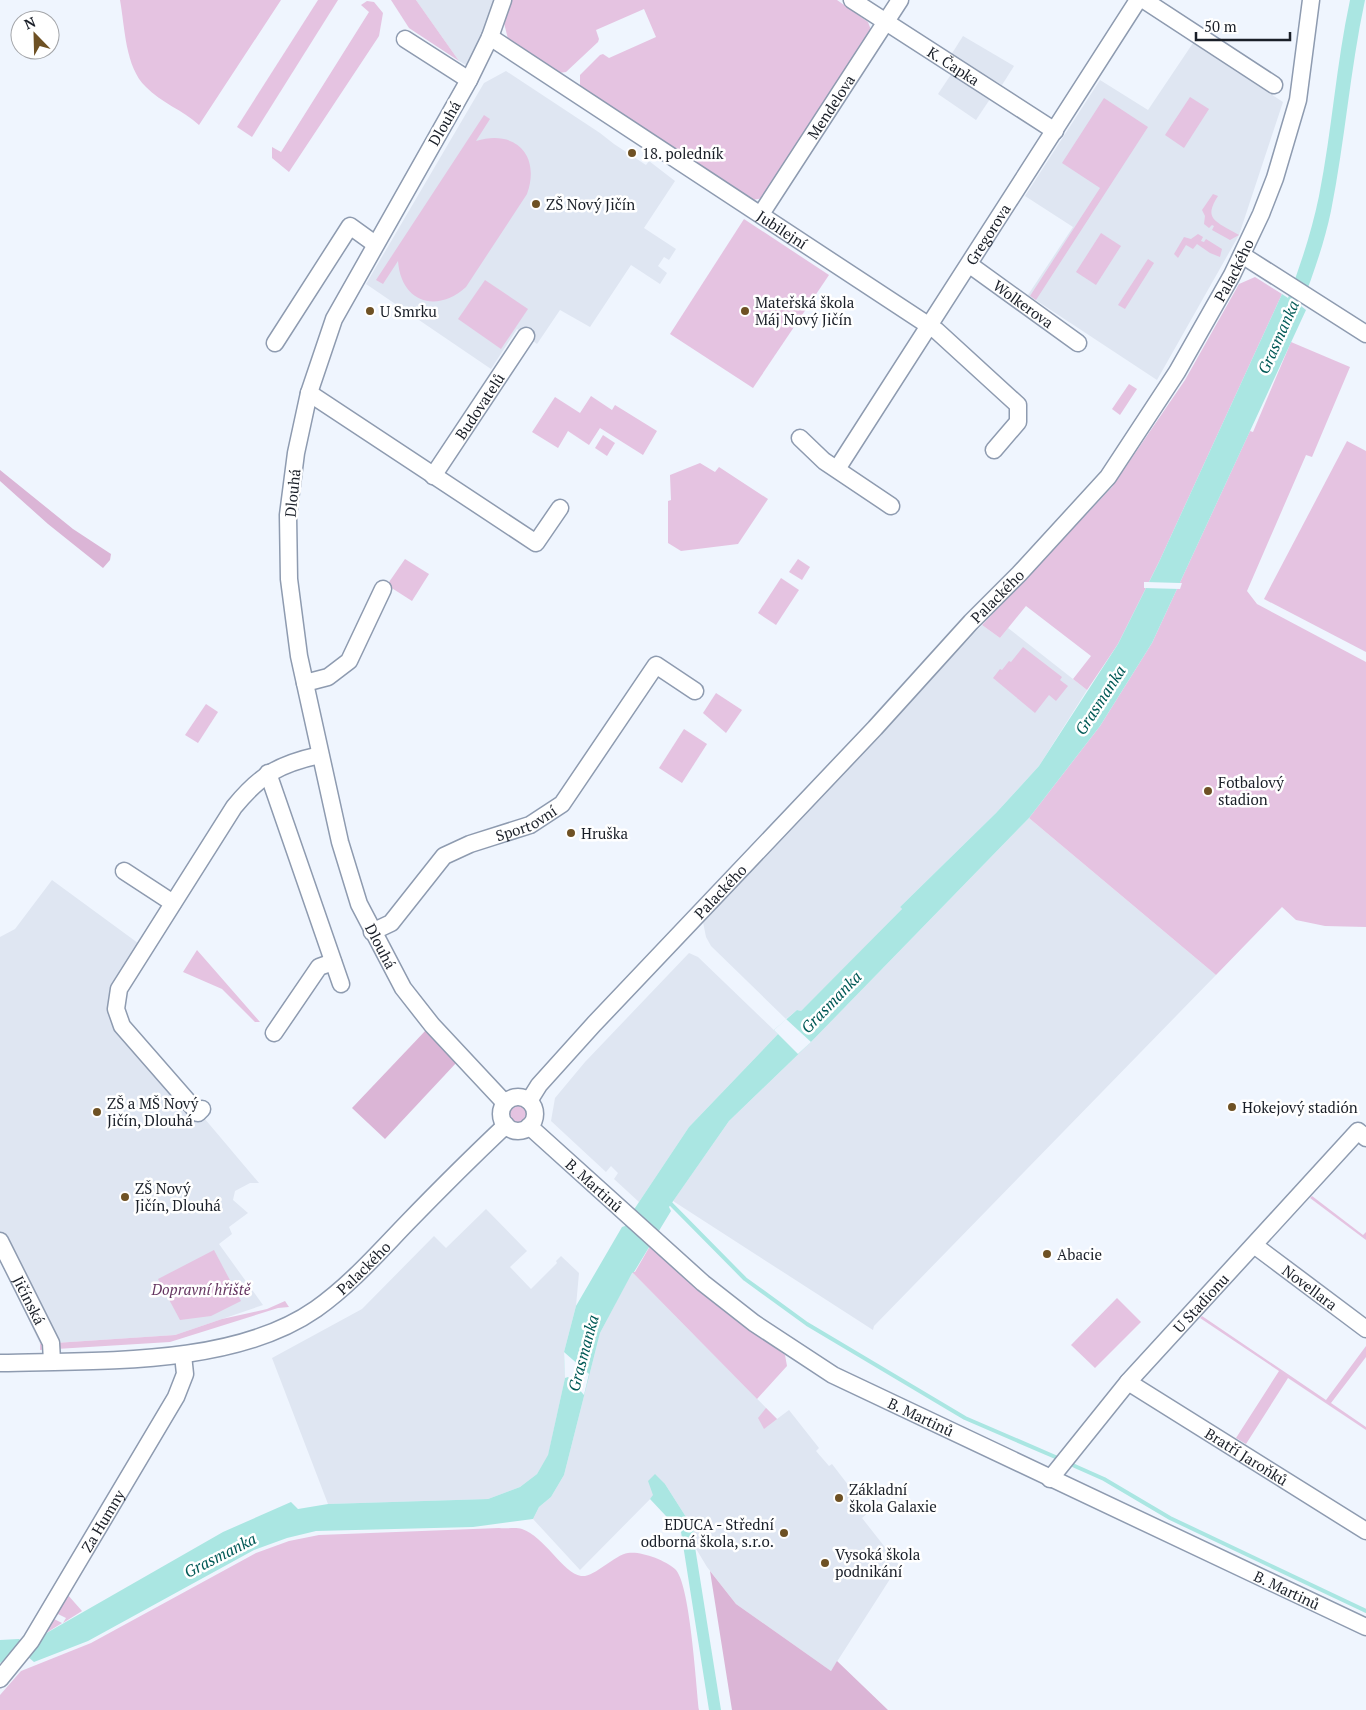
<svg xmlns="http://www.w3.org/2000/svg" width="1366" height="1710" font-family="'PT Serif',serif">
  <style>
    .built { fill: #dfe6f2 }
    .green { fill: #e5c3e1 }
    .forest { fill: #dbb5d6 }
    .water { fill: #aae6e2 }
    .pier { fill: #eff5fe }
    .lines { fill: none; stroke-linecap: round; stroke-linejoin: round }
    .stream { stroke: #aae6e2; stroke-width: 4 }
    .minor-casing { stroke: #8e9bb0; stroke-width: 19 }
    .minor { stroke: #fff; stroke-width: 16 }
    .poi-dot { fill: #6e5124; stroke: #fff; stroke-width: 2 }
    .labels { text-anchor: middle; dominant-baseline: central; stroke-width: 5; stroke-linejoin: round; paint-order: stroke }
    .street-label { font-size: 15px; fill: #1a1f28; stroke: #fff }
    .poi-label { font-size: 15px; fill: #1a1f28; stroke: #fff; text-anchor: start }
    .park-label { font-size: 15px; font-style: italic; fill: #653661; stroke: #fff }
    .water-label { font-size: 16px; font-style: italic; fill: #005956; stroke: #fff }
  </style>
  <rect width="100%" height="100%" fill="#eff5fe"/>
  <g class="built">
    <polygon points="416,0 495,0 480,40 468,66 459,61"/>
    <polygon points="963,36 1014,66 1002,85 951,55"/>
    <polygon points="1193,43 1283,102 1239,235 1157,380 1028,295 1073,227 1025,196 1100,80 1148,110"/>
    <polygon points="506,71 600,133 614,144 646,165 649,161 675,181 644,228 676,249 669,260 664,257 658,266 667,273 660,284 631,265 590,327 560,310 537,344 517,329 491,369 366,284 484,83"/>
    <polygon points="952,73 990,99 976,120 938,94"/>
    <polygon points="982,625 1000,638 1008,628 1087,690 1039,766 996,813 900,907 902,909 849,963 801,1011 797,1010 786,1019 711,946 706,937 703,922"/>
    <polygon points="1029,818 1216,975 874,1326 873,1330 673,1201 729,1121 811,1042"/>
    <polygon points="52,880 142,946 112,1009 259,1183 250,1183 235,1191 233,1200 248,1213 229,1227 232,1234 219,1244 263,1305 175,1335 40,1344 0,1259 0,937 15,929"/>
    <polygon points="689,953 698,957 778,1034 689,1127 639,1202 614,1179 618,1173 611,1166 606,1172 551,1121 555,1098 585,1062"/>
    <polygon points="486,1209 527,1251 510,1267 531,1289 557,1263 556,1261 561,1256 579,1273 576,1306 564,1352 565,1378 548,1456 537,1474 520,1487 488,1499 328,1504 272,1358 362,1309 434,1236 446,1248"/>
    <polygon points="632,1272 777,1419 789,1410 819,1448 816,1451 829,1466 832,1464 869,1512 862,1518 899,1565 831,1671 736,1604 707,1567 695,1547 693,1528 665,1484 580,1570 533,1519 539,1507 551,1497 564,1475 600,1333"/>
  </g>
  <g class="green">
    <path d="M120,0H281L199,125C183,110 161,103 146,87C125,67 125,27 120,0Z"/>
    <polygon points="318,0 338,0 252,137 237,127"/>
    <polygon points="391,0 416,0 459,61 409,28"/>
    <polygon points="510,0 837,0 868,22 871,30 790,153 768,193 763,198 753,200 583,91 580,86 580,75 600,55 603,54 609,58 656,37 644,9 596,30 599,39 598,42 566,72 559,73 508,39 504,23"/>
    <polygon points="367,1 374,2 383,13 379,36 289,172 272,158 272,147 281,152 369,12 361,5"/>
    <polygon points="1190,97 1209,109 1184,148 1165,135"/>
    <polygon points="1104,98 1148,127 1036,300 1030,296 1100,188 1062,163"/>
    <path d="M484,115L490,119L476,141C515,129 541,155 527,194L466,287C436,314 401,302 398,261L383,284L376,280Z"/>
    <path d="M1213,194L1218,196C1203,219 1215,221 1239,235L1230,240L1212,230L1214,226L1212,225L1209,228L1204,224L1205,216L1202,210Z"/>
    <polygon points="744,219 829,275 753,388 670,334"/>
    <polygon points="1101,233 1121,246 1096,285 1076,272"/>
    <polygon points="1198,234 1203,237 1201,241 1204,242 1206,239 1222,249 1220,257 1210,253 1197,244 1193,249 1186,245 1178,258 1174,254 1184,237 1191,239"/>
    <polygon points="1148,259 1154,263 1125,309 1118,305"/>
    <polygon points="1255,277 1282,294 1159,562 1149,582 1144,582 1144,588 1146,588 1118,644 1087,690 1073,679 1091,656 1026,606 1000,638 982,625 1112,487 1185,380 1239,284"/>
    <polygon points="485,280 528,309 501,349 458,319"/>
    <polygon points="1291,342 1350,367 1312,457 1306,455 1247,591 1257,604 1366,662 1366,927 1325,926 1296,920 1282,907 1216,975 1029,818 1100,726 1152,643 1250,431 1253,432"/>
    <polygon points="1129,384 1137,389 1120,415 1112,409"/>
    <polygon points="591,396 612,410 615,405 657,431 643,455 600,428 589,445 568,431 558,448 532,432 555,397 580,413"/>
    <polygon points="603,435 615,443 607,456 595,448"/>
    <polygon points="1347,441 1366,451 1366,652 1264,599"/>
    <polygon points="700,463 715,472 719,467 768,499 738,544 681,551 668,543 668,501 671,500 670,475"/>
    <polygon points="405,559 429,574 412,601 387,585"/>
    <polygon points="798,559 810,567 802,580 789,572"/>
    <polygon points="781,578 799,590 776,625 758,613"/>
    <polygon points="1023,647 1062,677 1060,680 1068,686 1056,701 1049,695 1035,713 993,678 1000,669 1002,670 1009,661 1011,662"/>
    <polygon points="716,693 742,710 726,733 703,713"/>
    <polygon points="206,704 218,712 198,743 185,735"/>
    <polygon points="684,729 707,744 682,783 659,768"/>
    <polygon points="197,950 260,1022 255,1022 222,989 183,972"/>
    <circle cx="518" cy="1114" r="11"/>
    <polygon points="1312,1196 1363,1235 1366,1232 1366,1240 1310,1198"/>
    <polygon points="650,1246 721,1308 785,1355 787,1366 757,1399 632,1272 635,1272"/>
    <polygon points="214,1250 241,1301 211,1316 180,1320 158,1279"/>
    <polygon points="1117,1298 1141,1322 1095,1368 1071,1345"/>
    <polygon points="285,1301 289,1307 278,1308 170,1342 40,1350 40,1344 175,1335 222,1319 267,1309"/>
    <polygon points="1202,1316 1326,1400 1366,1346 1366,1357 1331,1403 1366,1427 1366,1430 1288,1378 1246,1444 1236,1438 1279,1371 1200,1318"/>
    <polygon points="766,1408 777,1419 764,1429 758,1418"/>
    <path d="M499,1528C506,1529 516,1527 522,1529C544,1536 563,1573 581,1576C594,1578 614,1555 628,1553C641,1551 665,1560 675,1569C690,1582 696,1685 699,1710H0V1695L21,1671L91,1643L256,1553L289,1541L319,1535Z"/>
    <polygon points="67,1594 82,1611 63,1623 66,1618 58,1614 54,1619 62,1623 43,1635"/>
  </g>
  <g class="forest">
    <polygon points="0,470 73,529 111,554 110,560 103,568 48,524 0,481"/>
    <polygon points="427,1029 457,1062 385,1139 352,1108"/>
    <polygon points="710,1571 736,1604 831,1671 837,1661 888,1710 732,1710"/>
  </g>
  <g class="water">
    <path d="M1350,0H1365C1350,70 1345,141 1331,211C1324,244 1313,275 1301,306L1306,310L1152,643L1100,726L1029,818L811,1042L729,1121L669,1207L671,1211L634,1272L632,1273L600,1333L564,1475L551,1497L539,1507L533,1519L473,1527L316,1531L287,1538L254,1550L88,1641L34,1662L27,1656L10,1658L0,1663V1640L19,1639L22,1642L43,1635L223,1532L291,1502L298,1509L328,1504L488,1499L520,1487L537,1474L548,1455L565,1378L564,1352L576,1306L622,1227L625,1226V1223L689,1127L778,1034L774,1030L797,1010L801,1011L902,909L900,907L996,813L1039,766L1118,644L1159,562L1282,294L1288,298C1301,264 1312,230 1319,196C1332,131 1336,65 1350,0Z"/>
    <polygon points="655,1474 665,1484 693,1528 695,1547 721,1710 709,1710 681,1532 650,1499 653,1495 648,1481"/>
  </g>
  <g class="pier">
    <polygon points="1146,582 1180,583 1182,583 1180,589 1144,588"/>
    <polygon points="786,1019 811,1042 798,1054 774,1030"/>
    <polygon points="564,1352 589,1374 584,1395 568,1377 565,1378"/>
  </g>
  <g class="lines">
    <g class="stream">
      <polyline points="668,1201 745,1279 807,1324 965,1418 1060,1459"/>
      <polyline points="1068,1463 1104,1479 1170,1518 1366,1611"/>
    </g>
    <defs>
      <g id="minor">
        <path id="s1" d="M503,0L490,37L469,80L334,319L309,393L296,453L288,515L289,579L299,656L340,842L359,904L403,988L432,1025L505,1103"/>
        <path id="s2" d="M852,0L1055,131"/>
        <polyline points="1144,0 1274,85"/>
        <path id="s3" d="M490,37L937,331L1018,405V422L994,450"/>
        <polyline points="405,39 469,80"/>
        <path id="s4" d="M761,214L900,0"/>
        <polyline points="1242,255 1366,334"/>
        <path id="s5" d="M970,265L1078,343"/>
        <polyline points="275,343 350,226 375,244"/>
        <polyline points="309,393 536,543 560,508"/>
        <polyline points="800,438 824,461 891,506"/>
        <path id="s6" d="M837,469L1138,0"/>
        <path id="s7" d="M433,476L526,336"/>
        <polyline points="305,683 328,677 349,661 383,589"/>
        <polyline points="268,773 341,984"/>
        <polyline points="124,871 173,903"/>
        <path id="s8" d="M372,932L391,923L444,856L470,844L530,825L562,804L656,665L695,691"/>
        <polyline points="274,1033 319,967 333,962"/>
        <circle cx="518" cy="1114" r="17"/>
        <path id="s9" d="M529,1101L539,1085L594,1024L875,728L971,622L1019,574L1108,477L1177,372L1232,275L1261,214L1275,178L1298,100L1311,0"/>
        <path d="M202,1109L198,1113L122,1026L116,1009L119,989L234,807C260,775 279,764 320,755"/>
        <path id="s10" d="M529,1126L703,1283L754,1323L833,1375L1366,1627"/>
        <path id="s11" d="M0,1241L51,1343L52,1361"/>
        <path id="s12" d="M1254,1245L1366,1329"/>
        <path id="s13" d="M0,1363C98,1360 233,1367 316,1309C350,1285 378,1253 407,1223C439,1190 472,1157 506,1125"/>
        <path id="s14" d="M1128,1382L1366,1531"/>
        <path id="s15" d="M1050,1479L1128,1382L1358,1131L1366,1138"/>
        <path id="s16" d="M0,1679L31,1641L176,1397L185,1374L183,1355"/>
      </g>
    </defs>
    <use href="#minor" class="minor-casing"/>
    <use href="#minor" class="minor"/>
  </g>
  <g class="poi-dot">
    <circle cx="632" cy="153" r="5"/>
    <circle cx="536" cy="204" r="5"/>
    <circle cx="370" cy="311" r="5"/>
    <circle cx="745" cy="311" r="5"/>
    <circle cx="1208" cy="791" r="5"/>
    <circle cx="571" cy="833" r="5"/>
    <circle cx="1232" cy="1107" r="5"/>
    <circle cx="97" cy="1112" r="5"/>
    <circle cx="125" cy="1197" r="5"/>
    <circle cx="1047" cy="1254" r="5"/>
    <circle cx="839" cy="1498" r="5"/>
    <circle cx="784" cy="1533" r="5"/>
    <circle cx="825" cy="1563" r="5"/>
  </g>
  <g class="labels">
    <g class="street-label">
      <text stroke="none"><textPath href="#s2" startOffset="121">K. Čapka</textPath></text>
      <text stroke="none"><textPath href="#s4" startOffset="128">Mendelova</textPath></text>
      <text transform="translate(444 123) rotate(-60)">Dlouhá</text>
      <text stroke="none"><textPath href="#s3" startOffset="350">Jubilejní</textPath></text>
      <text stroke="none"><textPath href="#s6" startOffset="279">Gregorova</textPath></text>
      <text stroke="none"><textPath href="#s9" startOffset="1094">Palackého</textPath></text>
      <text stroke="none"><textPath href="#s5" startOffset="66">Wolkerova</textPath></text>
      <text stroke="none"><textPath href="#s7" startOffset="84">Budovatelů</textPath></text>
      <text transform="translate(292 493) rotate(-84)">Dlouhá</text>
      <text stroke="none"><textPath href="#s9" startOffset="689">Palackého</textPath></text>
      <text stroke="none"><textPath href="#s8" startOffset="195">Sportovní</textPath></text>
      <text stroke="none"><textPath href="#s9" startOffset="284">Palackého</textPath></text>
      <text stroke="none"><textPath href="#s1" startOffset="1008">Dlouhá</textPath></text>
      <text stroke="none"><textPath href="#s10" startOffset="88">B. Martinů</textPath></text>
      <text stroke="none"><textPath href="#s13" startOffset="388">Palackého</textPath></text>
      <text stroke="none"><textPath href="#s12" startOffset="70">Novellara</textPath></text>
      <text stroke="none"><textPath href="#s11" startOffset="66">Jičínská</textPath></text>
      <text stroke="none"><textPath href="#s15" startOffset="232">U Stadionu</textPath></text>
      <text stroke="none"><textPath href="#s10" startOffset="491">B. Martinů</textPath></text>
      <text stroke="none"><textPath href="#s14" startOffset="140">Bratří Jaroňků</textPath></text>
      <text stroke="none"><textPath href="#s16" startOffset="189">Za Humny</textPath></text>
      <text stroke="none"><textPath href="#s10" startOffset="896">B. Martinů</textPath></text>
    </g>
    <g class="poi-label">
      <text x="642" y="153">18. poledník</text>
      <text x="546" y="204">ZŠ Nový Jičín</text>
      <text x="755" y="302">Mateřská škola<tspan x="755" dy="17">Máj Nový Jičín</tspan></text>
      <text x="380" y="311">U Smrku</text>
      <text x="1218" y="782">Fotbalový<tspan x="1218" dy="17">stadion</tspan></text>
      <text x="581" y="833">Hruška</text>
      <text x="107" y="1103">ZŠ a MŠ Nový<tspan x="107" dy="17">Jičín, Dlouhá</tspan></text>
      <text x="1242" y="1107">Hokejový stadión</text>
      <text x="135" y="1188">ZŠ Nový<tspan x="135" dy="17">Jičín, Dlouhá</tspan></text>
      <text x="1057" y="1254">Abacie</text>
      <text x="849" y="1489">Základní<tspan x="849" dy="17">škola Galaxie</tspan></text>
      <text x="774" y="1524" text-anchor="end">EDUCA - Střední<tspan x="774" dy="17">odborná škola, s.r.o.</tspan></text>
      <text x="835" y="1554">Vysoká škola<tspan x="835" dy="17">podnikání</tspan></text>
    </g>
    <g class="park-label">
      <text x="201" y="1289">Dopravní hřiště</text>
    </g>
    <g class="water-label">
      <text transform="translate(1278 337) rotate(-66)">Grasmanka</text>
      <text transform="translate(1100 700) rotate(-57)">Grasmanka</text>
      <text transform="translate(831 1002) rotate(-46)">Grasmanka</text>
      <text transform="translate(583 1353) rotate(-75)">Grasmanka</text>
      <text transform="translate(220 1555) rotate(-27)">Grasmanka</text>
    </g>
  </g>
  <g transform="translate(35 35) rotate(337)"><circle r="24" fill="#ffffff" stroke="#a3a5a9"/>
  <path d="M0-4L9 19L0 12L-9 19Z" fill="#6e5124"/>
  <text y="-8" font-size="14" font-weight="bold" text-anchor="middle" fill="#1a1f28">N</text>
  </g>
  <path d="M1196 32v8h94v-8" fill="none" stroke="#1a1f28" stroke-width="2.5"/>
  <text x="1204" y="32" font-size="15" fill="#1a1f28" stroke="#ffffff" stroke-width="4" paint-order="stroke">50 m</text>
</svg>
